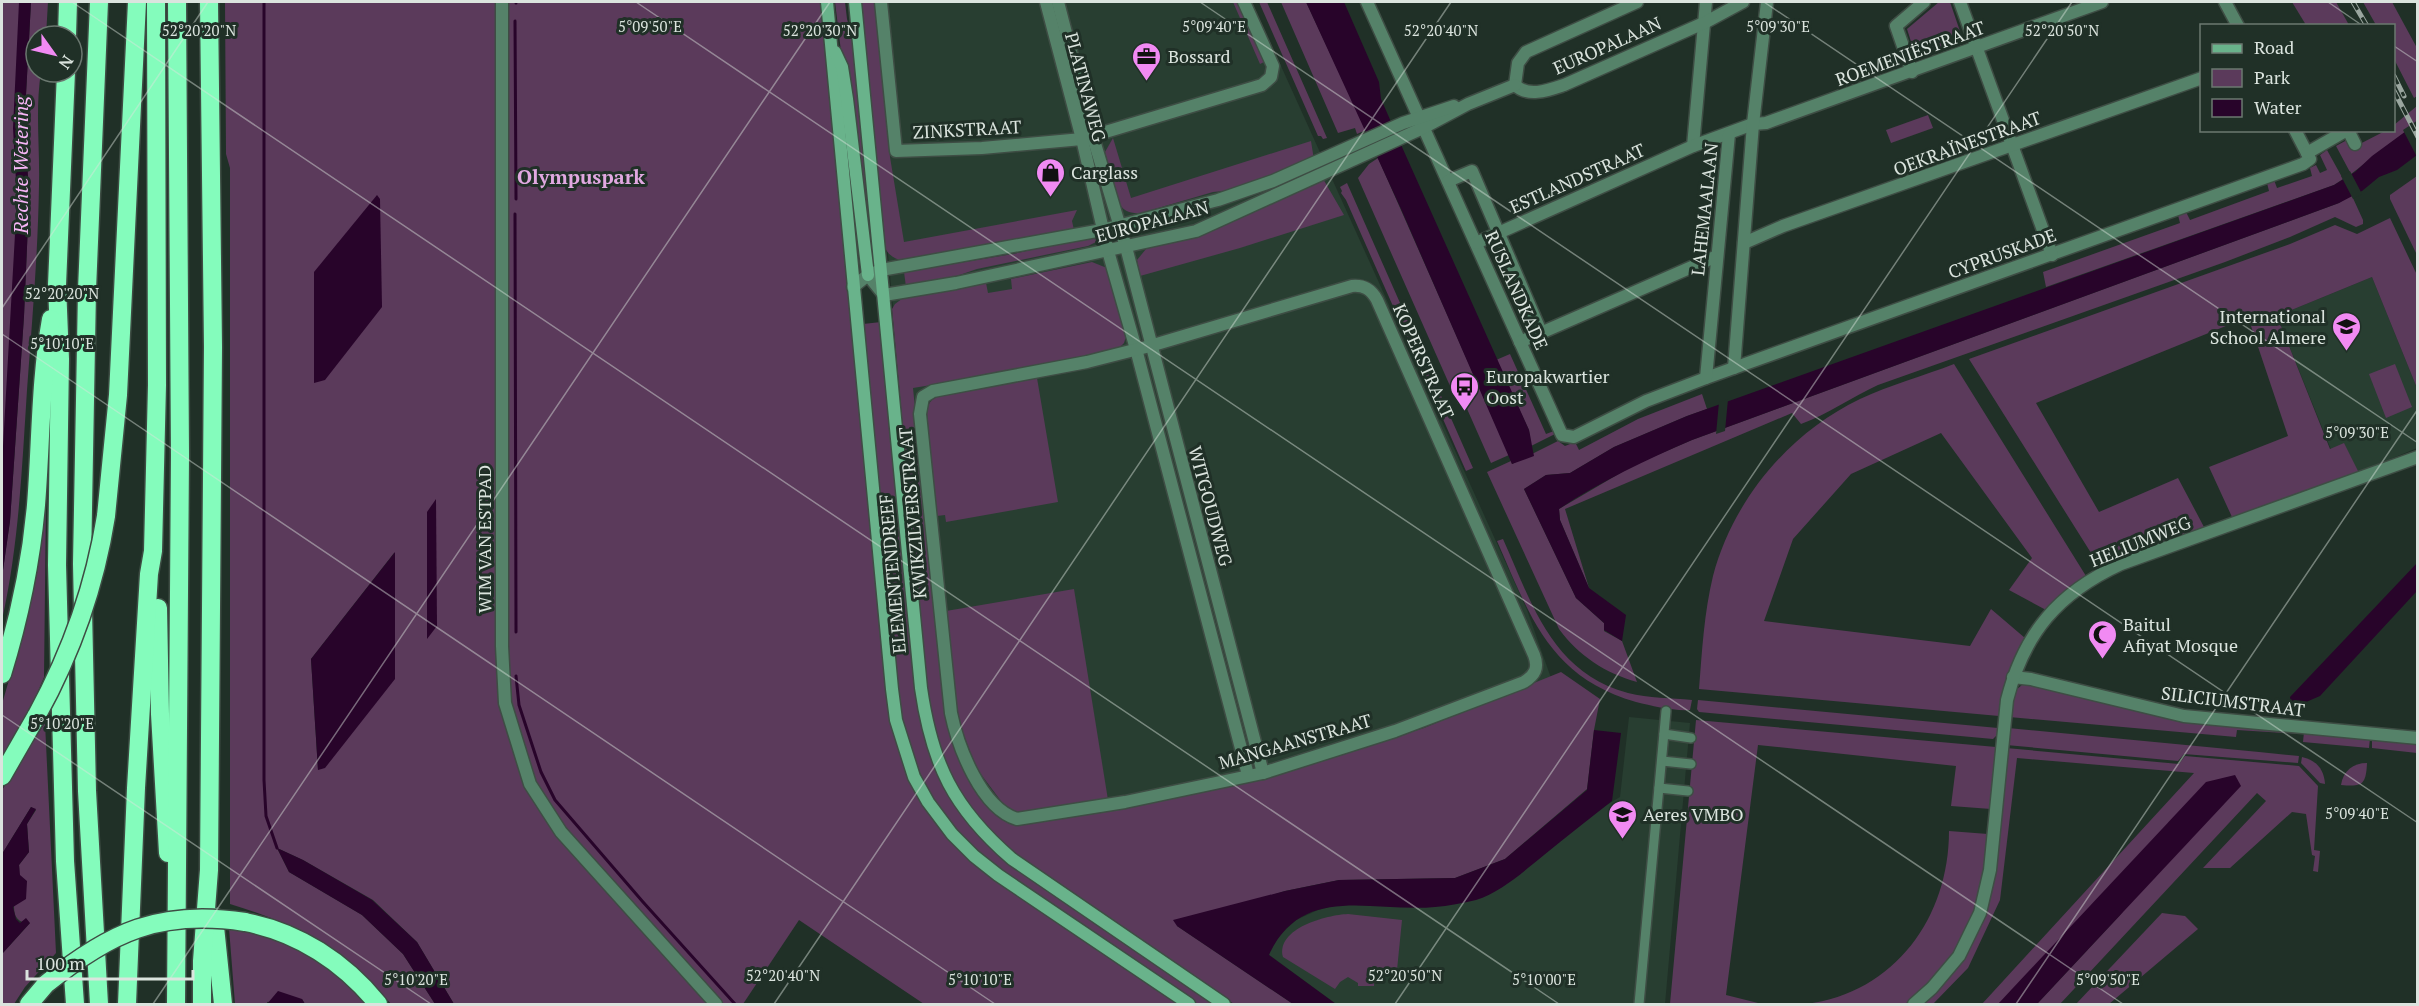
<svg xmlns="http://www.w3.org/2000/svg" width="2419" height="1006" font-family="'PT Serif',serif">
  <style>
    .built { fill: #283e31 }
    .green { fill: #5b3a5b; fill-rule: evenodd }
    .water { fill: #28042a }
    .pier { fill: #203027 }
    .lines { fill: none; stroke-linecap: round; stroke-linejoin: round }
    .stream { stroke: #28042a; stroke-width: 3 }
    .pedestrian-casing { stroke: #3e4d44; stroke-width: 12 }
    .minor-casing { stroke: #3e4d44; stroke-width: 15 }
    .tertiary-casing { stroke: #3e4d44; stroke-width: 15 }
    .secondary-casing { stroke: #3e4d44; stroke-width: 15 }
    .motorway-casing { stroke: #3e4d44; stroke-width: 21 }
    .pedestrian { stroke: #558269; stroke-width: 9 }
    .minor { stroke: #558269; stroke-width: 12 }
    .tertiary { stroke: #558269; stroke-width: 12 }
    .secondary { stroke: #69b38b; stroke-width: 12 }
    .motorway { stroke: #84fcbc; stroke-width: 18 }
    .rail-casing { stroke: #9aa69f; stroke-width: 5 }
    .rail { stroke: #203027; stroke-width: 3; stroke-dasharray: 9; stroke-linecap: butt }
    .motorway-bridge-casing { stroke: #3e4d44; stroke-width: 21; stroke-linecap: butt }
    .motorway-bridge { stroke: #84fcbc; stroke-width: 18 }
    .ticks { fill: none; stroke: #dbe4de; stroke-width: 1.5; stroke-opacity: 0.45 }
    .labels { text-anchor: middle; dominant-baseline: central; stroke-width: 6; stroke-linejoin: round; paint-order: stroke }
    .street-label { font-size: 18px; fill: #dbe4de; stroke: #203027 }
    .poi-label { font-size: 18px; fill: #dbe4de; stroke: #203027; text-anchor: start }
    .water-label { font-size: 20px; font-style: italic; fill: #f6b5f6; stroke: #203027 }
    .neighbourhood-label { font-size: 20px; font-weight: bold; fill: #e1a8e1; stroke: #203027 }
    .ticks-label { font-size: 15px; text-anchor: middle; fill: #dbe4de; stroke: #203027; stroke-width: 6; stroke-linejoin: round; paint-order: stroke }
  </style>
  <rect width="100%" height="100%" fill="#203027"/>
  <g class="built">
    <polygon points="864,2 1252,2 1527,610 1551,678 1349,764 1158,815 1002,830 940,728 913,516"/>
    <polygon points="2372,277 2417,388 2417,448 2343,479 2277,316"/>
    <polygon points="1629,717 1690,723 1665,1004 1336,1004 1268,954 1279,936 1296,920 1318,910 1341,904 1435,907 1620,797"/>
  </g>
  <g class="green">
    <polygon points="2,2 19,2 21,281 2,539"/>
    <path d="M31,2H48L46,36H36V72H41C35,110 40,147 39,185C38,254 32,322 27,390C22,467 19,544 2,620V577L10,521L24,316L29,201L25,113Z"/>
    <path d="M225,2H820L888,702C897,765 924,818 971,861L1177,1004H924L799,920L743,1004H454L417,942L373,900L303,860L277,848L289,872L362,915L403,954L435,1004H391C345,947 299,925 230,904V168L226,154ZM394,553H395L318,770L311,659Z"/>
    <polygon points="835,2 845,2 847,19 853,41 873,240 864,241"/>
    <path d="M861,2H875L890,157L904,242L1077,210L1072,221L1074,230L904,261C894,259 886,254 884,244Z"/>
    <polygon points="1233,2 1238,2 1264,62 1260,64"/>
    <polygon points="1259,2 1267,2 1327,138 1323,139 1321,136 1318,136"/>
    <polygon points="1281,2 1306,2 1366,130 1357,134 1355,128 1338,133"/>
    <polygon points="1939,2 1950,2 1963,40 1917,56 1915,54 1907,29"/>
    <polygon points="2292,2 2336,2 2349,25 2306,25"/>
    <polygon points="2363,2 2392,2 2417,48 2417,96 2414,98 2394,59 2394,26 2376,25"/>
    <polygon points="2417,106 2417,123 2351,174 2336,146 2347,140 2352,148 2385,131 2394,130 2394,125"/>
    <polygon points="1928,115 1933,128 1891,143 1886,130"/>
    <path d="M1113,138L1131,198L1311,141L1314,160L1234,190L1213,192L1141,213C1131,214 1122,211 1118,201L1105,152Z"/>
    <polygon points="2327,150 2343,179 2334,185 2046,287 2043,272 2180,223 2178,215 2186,212 2190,220 2269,191 2267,183 2274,180 2277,188 2312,176 2310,168 2316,165 2320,173 2327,170 2320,155"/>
    <polygon points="1378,158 1509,455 1491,463 1464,402 1458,404 1358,178 1369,164"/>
    <polygon points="2417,176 2417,255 2390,199 2390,195"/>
    <polygon points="1322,177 1344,215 1240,248 1140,276 1137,260 1146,249 1186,237"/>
    <polygon points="1347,183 1473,468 1466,471 1346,200 1341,193 1342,191 1340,187"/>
    <path d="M2349,196H2352L2363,220V224L2356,227L2335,217L2290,237L2225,262L1878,385C1852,397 1828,414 1801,424L1792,413L1565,509L1589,588L1560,520L1559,509L1634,465L1692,440L2339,203Z"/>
    <polygon points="2390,218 2417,275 2417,388 2372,277 2277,316 2330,449 2344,443 2358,471 2343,479 2232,517 2209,467 2288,436 2248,317 2036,403 2099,512 2178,478 2204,527 2098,564 1969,359 2290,244 2335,225 2357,234"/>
    <polygon points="1087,238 1100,240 1088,246 977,269 942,281 906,287 904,272 1013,254"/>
    <path d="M1092,262L1107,268L1127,333L1124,343L1118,349L1035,368L913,388L946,717L1001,817L1014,825L1041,822L1166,800L1248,783L1424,728L1561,672L1600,699L1594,730L1587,789L1505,859L1455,878L1339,880L1285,891L1177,926L1293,1004H1234L1011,851C956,801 938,761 927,688L892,309L895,304L903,298L986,283L988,293L1012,289L1011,279Z"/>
    <path d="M881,322L918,709C938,820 998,855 1083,914C1127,944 1171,974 1215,1004H1197C1152,973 1107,942 1062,911C1034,892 1003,874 977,851C928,808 905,750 897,687L863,324Z"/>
    <polygon points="1510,354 1546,434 1554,431 1555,434 1531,446 1529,430 1496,360"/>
    <path d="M1954,364L2086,576L2064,592L2046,610L2009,590L2032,558L1941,433L1851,474L1793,539L1764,621L1970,646L1991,609L2025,638L2009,672L1999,716L1699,689C1702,651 1704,613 1713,576C1733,500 1789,433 1860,399C1890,385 1923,376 1954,364Z"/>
    <polygon points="2395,364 2412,407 2386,418 2369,374"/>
    <path d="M1037,378L1058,502L946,522L945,515L937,516L927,414C927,404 931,399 940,395Z"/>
    <path d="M1702,394L1707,409L1687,416L1614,447L1570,473L1546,475L1524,489L1576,598L1605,624L1604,631L1622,641L1637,682C1605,673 1579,656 1559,629L1487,472L1511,461L1512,464L1558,441L1565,446L1575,442L1579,450L1638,419Z"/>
    <polygon points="46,502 44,677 26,720 2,761 2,704 24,628"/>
    <path d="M1503,539C1532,603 1551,672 1628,693C1649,698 1671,698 1692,700L1690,710C1672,711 1653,706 1636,702C1549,677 1530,616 1497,541Z"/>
    <polygon points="1074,589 1108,800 1017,813 1004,805 977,769 959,723 946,611"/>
    <polygon points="2023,684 2032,684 2177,721 2301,732 2301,734 2237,730 2236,737 2009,717 2016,690"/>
    <polygon points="1698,700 1998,728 1997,735 1993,739 1699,712 1697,709"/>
    <polygon points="1696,720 1996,747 1991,809 1951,806 1956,766 1758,745 1726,995 1762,1004 1670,1004"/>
    <path d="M45,723L56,953L25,987L14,1004H2V954L30,923C0,923 22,884 19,865L29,852L27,824L36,810L31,807L2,854V790Z"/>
    <polygon points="2008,728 2259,752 2299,756 2298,763 2184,754 2178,761 2006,745"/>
    <polygon points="2304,732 2370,738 2369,748 2303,742"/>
    <polygon points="2372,738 2417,743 2417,753 2372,748"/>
    <path d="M2006,748L2179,764L2185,756L2299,766L2318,786L2314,850L2320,851L2318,872L2313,871L2315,856L2312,855L2306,814L2292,812L2230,868H2203L2266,801L2257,793L2060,1004H2037L2122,913L1998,1004H1982L2194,773L2017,758L2000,900L1968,968L1933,1004H1922C2004,933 1997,847 2006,748Z"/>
    <path d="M2302,757C2316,760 2324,769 2325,784L2320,783L2301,763Z"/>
    <path d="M2367,763C2366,785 2362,787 2341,785C2343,771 2353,763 2367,763Z"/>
    <path d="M1949,831L1988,834L1984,880L1971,923L1950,959L1919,994L1905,1004H1806C1895,993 1949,917 1949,831Z"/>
    <polygon points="2162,913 2185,916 2198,929 2109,1004 2076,1004"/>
    <path d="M1348,914L1402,920L1397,970L1375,968L1374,986H1358V983L1348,977L1340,982L1335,989L1283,957C1276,928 1327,915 1348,914Z"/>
    <polygon points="229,928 281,939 326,962 371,1004 305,1004 302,999 267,1002 267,1004 235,1004"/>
  </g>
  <g class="water">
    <polygon points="19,2 31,2 25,113 29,201 24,316 10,521 2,577 2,464 17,199 13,128"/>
    <path d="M1306,2H1344L1379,82L1381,99L1402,147L1529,430C1531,439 1532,447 1534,456L1512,464L1401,209Z"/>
    <path d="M2417,123V155L2397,170L2379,177L2362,191L2339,203L1692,440C1646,460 1601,481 1559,509L1560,520L1589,588L1626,615L1622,641L1604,630V623L1576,598L1524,489L1546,475L1570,473L1614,447L1687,416L2334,185L2355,172L2372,156Z"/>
    <polygon points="377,195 380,199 382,307 325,380 314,383 314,272"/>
    <polygon points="436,499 437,626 427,639 427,512"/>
    <polygon points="395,552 395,679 325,768 318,770 311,659"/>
    <polygon points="2417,563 2417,591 2320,696 2292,708 2290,697"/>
    <path d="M1594,730L1621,733L1612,801C1589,819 1566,837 1544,855C1524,871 1501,892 1476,900C1463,903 1448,906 1435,907C1374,913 1302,882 1269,955L1336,1004H1293L1177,926L1173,920L1285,891L1339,880L1455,878L1505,859L1587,790Z"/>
    <polygon points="2235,775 2241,786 2037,1004 1998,1004 2206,782"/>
    <polygon points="31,807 36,809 27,824 29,852 19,865 20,875 27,881 26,899 13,907 16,919 20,923 26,918 30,923 2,954 2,854"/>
    <polygon points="277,848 303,860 372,900 417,942 454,1004 435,1004 403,954 362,915 289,872"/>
    <polygon points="278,991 302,999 305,1004 267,1004"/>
  </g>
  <g class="pier">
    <polygon points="2418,120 2418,157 2417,157 2403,130"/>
    <polygon points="2350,171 2362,194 2353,199 2341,176"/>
    <polygon points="1728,399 1725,431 1716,434 1719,402"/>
  </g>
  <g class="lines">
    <g class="stream">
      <polyline points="264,2 264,780 266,816 277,848"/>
      <polyline points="516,3 516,2"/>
      <polyline points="515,21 516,199"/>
      <polyline points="515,214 516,632"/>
      <polyline points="516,676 519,705 541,772 555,800 643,902 735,1004"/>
    </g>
    <defs>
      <g id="pedestrian">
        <polyline points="1664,734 1691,738"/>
        <polyline points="1662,761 1691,764"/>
        <polyline points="1659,788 1688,791"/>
        <polyline points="1639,1004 1666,711"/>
      </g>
      <g id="minor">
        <polyline points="502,2 502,646 505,703 530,784 561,832 716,1004"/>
        <polyline points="881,2 896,151 982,148 1082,139 1262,85 1271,77 1273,66 1244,2"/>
        <polyline points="1046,2 1082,139 1108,251 1136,349 1248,775"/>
        <polyline points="1058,2 1093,137 1126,247 1263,773"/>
        <polyline points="1367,2 1562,435 1574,437 1646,401 1706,378 2303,164 2310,159 2295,130"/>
        <polyline points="1960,2 2052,255"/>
        <polyline points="2225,2 2238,26"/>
        <polyline points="1912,72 1896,26 1924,2"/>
        <polyline points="2348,130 2355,144"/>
        <polyline points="1693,146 1706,2"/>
        <polyline points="2307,153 2347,130"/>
        <polyline points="1448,181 1472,171 1541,332"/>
        <polyline points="1476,243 1693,146 1753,124 1766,123 2102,2"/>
        <polyline points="1744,243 1783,226 2202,78"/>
        <path d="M1352,286C1364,285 1371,289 1377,300L1534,655C1539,668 1535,675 1524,682L1395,731L1263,773L1125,802L1017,819C981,808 958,747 951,713L920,414L923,397L933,391L1087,362L1150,346Z"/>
        <polyline points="1520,342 1717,256"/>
        <polyline points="1734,368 1753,124 1767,2"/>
        <polyline points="1706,378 1729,134"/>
        <polyline points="2013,677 2031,679 2184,716 2418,738"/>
        <path d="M1914,1004L1932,988L1959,956L1980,913L1990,870L2007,700C2024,633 2058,593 2121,564L2418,457"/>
      </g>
      <g id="tertiary">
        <path d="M1515,85C1528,98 1549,90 1564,85L1706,22L1743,2"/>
        <polyline points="1515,85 1518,63 1526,52 1637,2"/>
        <polyline points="868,275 884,295 956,283 1196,231 1423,128 1468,104 1515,85"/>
        <polyline points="853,287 868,275 881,270 1102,230 1218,200 1273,181 1403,123 1454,106"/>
      </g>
      <g id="secondary">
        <polyline points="827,2 892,689 896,720 914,777 928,802 952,834 974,856 998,875 1189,1004"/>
        <path d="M855,2L921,688C932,764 953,808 1012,859L1224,1004"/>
        <polyline points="835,52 842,67 847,99 868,275"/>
      </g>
      <g id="motorway">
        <polyline points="67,36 68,2"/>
        <polyline points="66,72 57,285 60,359 57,565 65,861 75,1004"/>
        <polyline points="106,516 118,395 137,2"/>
        <polyline points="158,608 160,714 168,853"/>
        <path d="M2,674C19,619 31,562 36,505C41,443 40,381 51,319"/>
        <polyline points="2,776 37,715"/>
        <polyline points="214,917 223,1004"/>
        <path d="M245,922C298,932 344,962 378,1004"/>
        <polyline points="29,1004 46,984"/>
        <polyline points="99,1004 87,791 82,564 87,290 99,2"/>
        <polyline points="127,1004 136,788 149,574 153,551 157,385 156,2"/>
        <polyline points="176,1004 180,455 177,2"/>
        <polyline points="202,1004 202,961 209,870 213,347 209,2"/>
      </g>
    </defs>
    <use href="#pedestrian" class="pedestrian-casing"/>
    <use href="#minor" class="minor-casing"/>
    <use href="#tertiary" class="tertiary-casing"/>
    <use href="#secondary" class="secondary-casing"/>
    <use href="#motorway" class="motorway-casing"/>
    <use href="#pedestrian" class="pedestrian"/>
    <use href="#minor" class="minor"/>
    <use href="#tertiary" class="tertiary"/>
    <use href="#secondary" class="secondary"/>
    <use href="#motorway" class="motorway"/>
    <defs>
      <g id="rail">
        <polyline points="2353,2 2367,26"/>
        <polyline points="2394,76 2404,96"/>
        <polyline points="2394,91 2418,137"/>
      </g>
    </defs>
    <use href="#rail" class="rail-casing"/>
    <use href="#rail" class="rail"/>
    <defs>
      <g id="motorway-bridge">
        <path d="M37,715C71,653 95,586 106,516"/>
        <path d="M46,984C110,932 160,909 245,922"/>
      </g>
    </defs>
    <use href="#motorway-bridge" class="motorway-bridge-casing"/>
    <use href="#motorway-bridge" class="motorway-bridge"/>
  </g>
  <path class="ticks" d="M72,2L1559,1004M636,2L2123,1004M1200,2L2418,823M1764,2L2418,443M2328,2L2363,26M2394,46L2418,62M2,308L208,2M2,334L995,1004M2,715L431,1004M153,1004L830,2M774,1004L1451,2M1395,1004L2072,2M2016,1004L2418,409"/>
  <defs>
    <symbol id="office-pin" viewBox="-11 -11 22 30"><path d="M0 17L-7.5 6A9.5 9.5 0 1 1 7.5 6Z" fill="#f18af3" stroke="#203027"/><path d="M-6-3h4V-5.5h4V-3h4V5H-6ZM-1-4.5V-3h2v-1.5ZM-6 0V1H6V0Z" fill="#111"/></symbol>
    <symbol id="shop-pin" viewBox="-11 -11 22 30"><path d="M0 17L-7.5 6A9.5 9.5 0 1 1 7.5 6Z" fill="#f18af3" stroke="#203027"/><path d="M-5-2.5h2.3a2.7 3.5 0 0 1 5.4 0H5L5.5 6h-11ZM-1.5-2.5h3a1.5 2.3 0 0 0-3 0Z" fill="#111"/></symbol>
    <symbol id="school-pin" viewBox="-11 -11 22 30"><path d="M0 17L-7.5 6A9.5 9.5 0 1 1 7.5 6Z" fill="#f18af3" stroke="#203027"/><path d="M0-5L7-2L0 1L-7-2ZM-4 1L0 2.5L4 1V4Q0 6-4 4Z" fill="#111"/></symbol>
    <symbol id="bus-pin" viewBox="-11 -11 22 30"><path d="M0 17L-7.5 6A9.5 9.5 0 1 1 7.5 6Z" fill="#f18af3" stroke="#203027"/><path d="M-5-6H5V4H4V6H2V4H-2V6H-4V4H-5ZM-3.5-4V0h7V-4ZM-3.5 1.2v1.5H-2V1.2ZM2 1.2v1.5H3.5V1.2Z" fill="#111"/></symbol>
    <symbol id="mosque-pin" viewBox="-11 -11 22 30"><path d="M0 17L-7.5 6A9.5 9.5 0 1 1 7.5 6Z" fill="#f18af3" stroke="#203027"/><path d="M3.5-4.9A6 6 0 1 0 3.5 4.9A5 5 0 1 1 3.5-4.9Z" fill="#111"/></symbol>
  </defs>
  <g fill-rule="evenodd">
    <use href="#office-pin" x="1130" y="40" width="33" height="45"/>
    <use href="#shop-pin" x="1034" y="156" width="33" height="45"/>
    <use href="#school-pin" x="2330" y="310" width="33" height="45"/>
    <use href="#bus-pin" x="1448" y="370" width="33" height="45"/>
    <use href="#mosque-pin" x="2086" y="618" width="33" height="45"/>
    <use href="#school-pin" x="1606" y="798" width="33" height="45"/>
  </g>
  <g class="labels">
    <g class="street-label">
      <text transform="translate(1607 45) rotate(-24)">EUROPALAAN</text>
      <text transform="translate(1910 53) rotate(-20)">ROEMENIËSTRAAT</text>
      <text transform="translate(1086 87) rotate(75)">PLATINAWEG</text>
      <text transform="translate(967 129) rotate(-3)">ZINKSTRAAT</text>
      <text transform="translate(1967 143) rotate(-20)">OEKRAÏNESTRAAT</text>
      <text transform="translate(1577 178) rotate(-24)">ESTLANDSTRAAT</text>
      <text transform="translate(1704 209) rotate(-84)">LAHEMAALAAN</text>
      <text transform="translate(1152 221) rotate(-15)">EUROPALAAN</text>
      <text transform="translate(2002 253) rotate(-20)">CYPRUSKADE</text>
      <text transform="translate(1517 290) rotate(66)">RUSLANDKADE</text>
      <text transform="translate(1424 361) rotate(66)">KOPERSTRAAT</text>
      <text transform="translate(1211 506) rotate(75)">WITGOUDWEG</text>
      <text transform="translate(912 513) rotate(-95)">KWIKZILVERSTRAAT</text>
      <text transform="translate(484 539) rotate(-90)">WIM VAN ESTPAD</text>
      <text transform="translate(2140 541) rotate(-22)">HELIUMWEG</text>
      <text transform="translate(892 574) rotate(-95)">ELEMENTENDREEF</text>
      <text transform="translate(2233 701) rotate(7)">SILICIUMSTRAAT</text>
      <text transform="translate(1295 741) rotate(-16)">MANGAANSTRAAT</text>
    </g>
    <g class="poi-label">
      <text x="1168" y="56">Bossard</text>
      <text x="1071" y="172">Carglass</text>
      <text x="2326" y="316" text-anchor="end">International<tspan x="2326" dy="21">School Almere</tspan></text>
      <text x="1486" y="376">Europakwartier<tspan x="1486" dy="21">Oost</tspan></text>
      <text x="2123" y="624">Baitul<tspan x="2123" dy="21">Afiyat Mosque</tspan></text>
      <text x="1643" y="814">Aeres VMBO</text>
    </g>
    <g class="water-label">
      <text transform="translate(20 165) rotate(-90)">Rechte Wetering</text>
    </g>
    <g class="neighbourhood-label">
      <text x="581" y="176">Olympuspark</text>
    </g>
  </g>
  <g class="ticks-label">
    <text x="650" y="32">5°09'50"E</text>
    <text x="1214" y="32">5°09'40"E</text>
    <text x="1778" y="32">5°09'30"E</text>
    <text x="1441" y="36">52°20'40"N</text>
    <text x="199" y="36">52°20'20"N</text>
    <text x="820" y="36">52°20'30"N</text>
    <text x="2062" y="36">52°20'50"N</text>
    <text x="62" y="299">52°20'20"N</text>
    <text x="62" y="349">5°10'10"E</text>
    <text x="2357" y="438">5°09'30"E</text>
    <text x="62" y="729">5°10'20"E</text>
    <text x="2357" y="819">5°09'40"E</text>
    <text x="783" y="981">52°20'40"N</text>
    <text x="1405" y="981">52°20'50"N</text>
    <text x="416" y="985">5°10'20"E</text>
    <text x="980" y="985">5°10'10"E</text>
    <text x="1544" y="985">5°10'00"E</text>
    <text x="2108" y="985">5°09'50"E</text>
  </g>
  <rect width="2419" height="1006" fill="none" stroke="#dbe4de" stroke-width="6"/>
  <rect x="2200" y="24" width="195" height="108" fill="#203027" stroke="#6b7870" stroke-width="1.5"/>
  <rect x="2212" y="44" width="30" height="9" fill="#69b38b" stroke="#6b7870" stroke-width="1.5"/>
  <text x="2254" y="54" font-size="18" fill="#dbe4de">Road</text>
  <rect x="2212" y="69" width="30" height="18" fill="#5b3a5b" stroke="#6b7870" stroke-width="1.5"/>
  <text x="2254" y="84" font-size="18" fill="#dbe4de">Park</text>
  <rect x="2212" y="99" width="30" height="18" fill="#28042a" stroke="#6b7870" stroke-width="1.5"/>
  <text x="2254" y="114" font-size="18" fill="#dbe4de">Water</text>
  <g transform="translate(54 54) rotate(124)"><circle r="28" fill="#203027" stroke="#6b7870" stroke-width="1.5"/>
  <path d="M0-4.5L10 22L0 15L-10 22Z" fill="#f18af3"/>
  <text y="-9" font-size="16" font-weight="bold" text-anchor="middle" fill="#dbe4de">N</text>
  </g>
  <path d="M27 970v9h166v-9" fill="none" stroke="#dbe4de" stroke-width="3"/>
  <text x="36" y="970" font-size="18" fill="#dbe4de" stroke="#203027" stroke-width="4.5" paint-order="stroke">100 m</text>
</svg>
